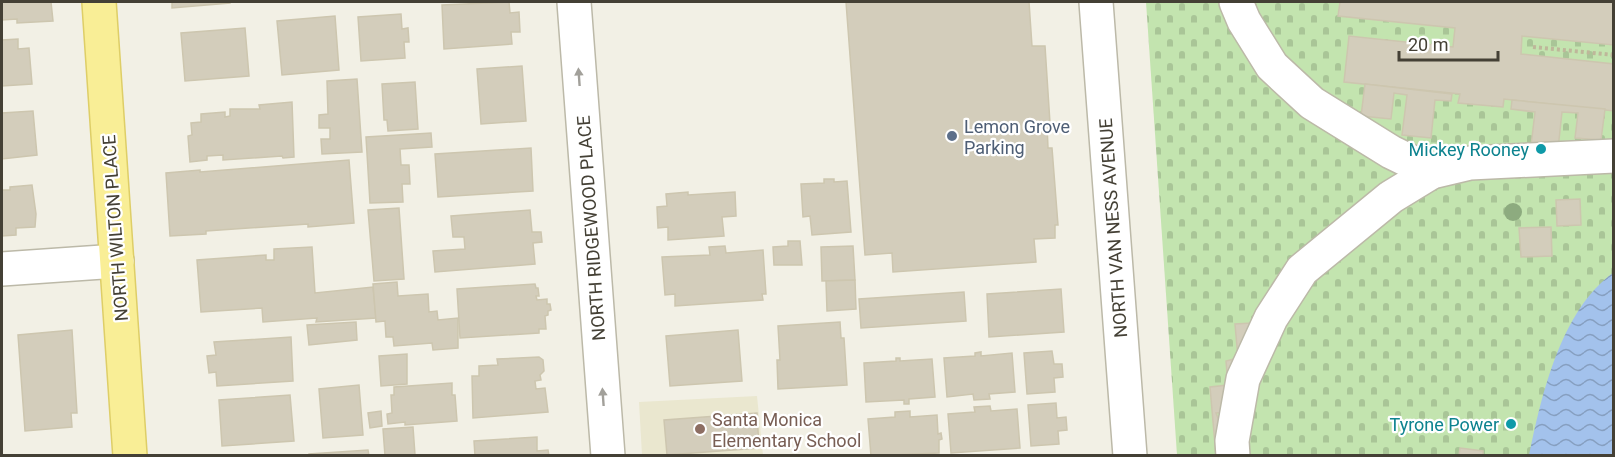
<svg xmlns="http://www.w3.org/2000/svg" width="1615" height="457" font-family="Roboto,sans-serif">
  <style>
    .education { fill: #eae7cf }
    .cemetery { fill: url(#cemetery-stones) }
    .water { fill: url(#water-waves) }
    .building { fill: #d3cdbb; stroke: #cdc6af; stroke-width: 1.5 }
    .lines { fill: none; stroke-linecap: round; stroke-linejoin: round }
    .minor-casing { stroke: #bcb9a8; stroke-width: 36 }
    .major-casing { stroke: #dece67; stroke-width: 36 }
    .path { stroke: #beb79a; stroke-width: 4; stroke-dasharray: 3 3; stroke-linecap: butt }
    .minor { stroke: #fff; stroke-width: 33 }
    .major { stroke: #f9ee96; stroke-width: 33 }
    .tree { fill: #8dab7f }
    .oneway { fill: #a2a09a }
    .service-dot { fill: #5c6f8a; stroke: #fff; stroke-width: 2 }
    .culture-dot { fill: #0f9aa8; stroke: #fff; stroke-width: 2 }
    .education-dot { fill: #8d6e63; stroke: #fff; stroke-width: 2 }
    .labels { text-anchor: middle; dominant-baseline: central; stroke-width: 4.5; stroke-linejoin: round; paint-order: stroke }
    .service-label { font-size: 18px; fill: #4e5e75; stroke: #fff; text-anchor: start }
    .culture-label { font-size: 18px; fill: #0d838f; stroke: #fff; text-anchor: end }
    .street-label { font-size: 18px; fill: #444035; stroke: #fff }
    .education-label { font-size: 18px; fill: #785e54; stroke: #fff; text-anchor: start }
  </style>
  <defs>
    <pattern id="cemetery-stones" width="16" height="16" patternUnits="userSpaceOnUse" patternTransform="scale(1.5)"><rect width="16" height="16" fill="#c3e4af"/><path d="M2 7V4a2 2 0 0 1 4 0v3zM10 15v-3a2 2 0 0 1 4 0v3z" fill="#a9c597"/></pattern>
    <pattern id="water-waves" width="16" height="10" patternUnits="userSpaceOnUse" patternTransform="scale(1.5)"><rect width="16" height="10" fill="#a3c2ec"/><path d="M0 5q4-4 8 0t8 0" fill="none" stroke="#869fc0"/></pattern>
  </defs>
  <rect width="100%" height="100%" fill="#f2f0e5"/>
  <polygon class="education" points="757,396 763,455 642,455 639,402"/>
  <polygon class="cemetery" points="1146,2 1613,2 1613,455 1177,455"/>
  <path class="water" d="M1613,273V455H1529C1541,396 1561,310 1613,273Z"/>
  <g class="building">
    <polygon points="2,2 51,2 53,21 17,23 17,19 2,20"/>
    <polygon points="172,2 230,2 230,3 172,8"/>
    <polygon points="509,2 510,13 519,12 520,32 511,32 512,44 444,49 442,5"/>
    <polygon points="846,2 1029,2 1032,46 1045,46 1050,123 1047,124 1048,148 1052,148 1058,225 1055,225 1055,238 1034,239 1036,262 893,272 892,253 865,255"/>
    <polygon points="1340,2 1614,2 1614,45 1522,36 1521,54 1614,64 1614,111 1504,99 1503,107 1458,103 1460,94 1344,82 1349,36 1453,47 1455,28 1338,16"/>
    <polygon points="401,14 402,29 408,28 409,42 404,42 405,58 361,61 358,17"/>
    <polygon points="335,16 339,70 282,75 277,21"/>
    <polygon points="245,28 249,76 185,81 181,33"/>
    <polygon points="18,39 18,49 29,48 32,84 2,86 2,40"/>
    <polygon points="522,66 526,121 481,124 477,69"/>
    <polygon points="357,79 362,152 322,154 321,139 330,139 330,128 319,128 319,115 328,114 327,81"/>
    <polygon points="415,82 418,129 388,131 387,120 384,120 382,84"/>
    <polygon points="1365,84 1452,94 1451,101 1435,100 1431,138 1402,135 1407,95 1394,93 1391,119 1361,116"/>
    <polygon points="1512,100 1605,109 1601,140 1575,138 1578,113 1562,112 1558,149 1531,146 1535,112 1511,109"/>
    <polygon points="292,102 294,157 283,158 282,156 223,160 223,155 207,156 207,160 190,162 188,136 192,135 191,123 201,122 201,114 225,112 225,117 230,116 230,109 260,109 259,105"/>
    <polygon points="33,111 37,155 2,159 2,113"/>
    <polygon points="431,133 432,147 400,149 401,165 409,165 410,184 402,184 403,202 370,203 366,137"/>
    <polygon points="531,148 533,191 438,197 435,154"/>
    <polygon points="349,160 354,223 308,227 308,224 206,231 206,234 170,236 166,173 200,170 200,172"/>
    <polygon points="824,179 834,179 834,182 847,181 851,232 812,235 810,216 803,217 801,184 824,183"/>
    <polygon points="32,185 36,214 35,227 16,228 16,235 2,236 2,190 10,190 10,187"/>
    <polygon points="688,192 688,195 735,192 736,216 722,217 724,236 668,240 668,227 658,228 657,207 667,206 666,194"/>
    <polygon points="1580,199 1581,225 1557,226 1556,200"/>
    <polygon points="399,208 404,279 374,281 368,210"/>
    <polygon points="530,210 532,232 541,232 542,242 533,243 535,264 435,272 433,251 465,249 464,237 453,237 451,216"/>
    <polygon points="1551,227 1552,256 1521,257 1519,228"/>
    <polygon points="788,241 800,241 802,265 774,265 773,247 788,246"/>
    <polygon points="725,246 726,253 763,250 766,294 762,294 763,300 675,306 675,294 665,295 662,257 710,255 709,247"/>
    <polygon points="853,246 855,280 822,281 821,247"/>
    <polygon points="312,247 315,293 373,287 376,318 316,322 317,318 263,322 262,308 201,312 197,260 266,255 266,260 274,260 274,249"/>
    <polygon points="855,280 856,309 827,311 826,281"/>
    <polygon points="397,282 398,296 428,294 429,312 437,311 438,320 458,318 458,348 433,350 432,343 394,346 393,337 386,337 385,321 376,322 373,284"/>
    <polygon points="535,284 536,288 538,288 539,296 536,296 537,300 547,299 547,304 550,304 551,310 548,311 548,315 545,316 546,329 539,329 539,333 460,338 457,289"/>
    <polygon points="1061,289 1064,332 989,337 987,294"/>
    <polygon points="964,292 966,321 861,328 859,299"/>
    <polygon points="356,322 357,340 309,345 307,325"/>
    <polygon points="840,322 841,338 844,338 847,385 778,389 777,360 780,360 778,326"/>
    <polygon points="1251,323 1228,412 1216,413 1218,418 1224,417 1223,456 1216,456 1210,387 1228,385 1226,361 1238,358 1235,324"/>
    <polygon points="72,330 77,413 71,413 72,427 25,431 18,335"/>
    <polygon points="738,330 742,381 670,386 666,336"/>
    <polygon points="291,337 293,381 217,386 216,372 209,373 207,356 216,355 214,342"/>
    <polygon points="1052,351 1054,364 1062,364 1063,377 1054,378 1055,392 1027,394 1024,353"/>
    <polygon points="981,352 981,356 1012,353 1015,392 989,394 990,399 974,400 973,394 947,397 944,358 975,356 975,353"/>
    <polygon points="407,354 407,384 381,386 379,356"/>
    <polygon points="539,357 543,360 544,371 540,375 541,380 535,381 536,389 545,388 548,412 473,418 472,376 479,376 479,366 498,365 497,359"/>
    <polygon points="896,358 900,358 900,361 932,359 935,397 909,399 909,404 904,404 904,400 866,402 864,363 896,361"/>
    <polygon points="452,383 452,395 455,395 457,421 405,425 405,422 388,424 387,414 392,413 391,395 394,395 394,387"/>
    <polygon points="359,385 363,435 323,438 319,389"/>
    <polygon points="290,395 294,441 222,446 219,400"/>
    <polygon points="1056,403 1057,418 1066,417 1067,430 1058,431 1059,444 1031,446 1028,405"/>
    <polygon points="990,406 991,411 1017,409 1020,448 951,453 948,414 975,412 974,407"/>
    <polygon points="381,411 382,426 370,428 368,413"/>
    <polygon points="910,411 910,417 937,415 938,434 941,433 942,439 939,440 939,453 871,456 868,419 895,417 895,412"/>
    <polygon points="757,413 759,448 667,455 664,420"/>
    <polygon points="413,427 415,455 385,456 383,429"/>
    <polygon points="537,437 537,451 548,450 549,456 475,456 474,441"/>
    <polygon points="1460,448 1483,451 1483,456 1459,456"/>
    <polygon points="368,450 369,456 309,456 309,454"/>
  </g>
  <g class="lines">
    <defs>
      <g id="minor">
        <polyline points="574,2 608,456"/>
        <polyline points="1096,2 1130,456"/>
        <polyline points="1236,2 1244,21 1272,66 1312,103 1391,152 1432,172"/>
        <polyline points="2,269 117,261"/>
        <polyline points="1233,456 1232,441 1243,379 1271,318 1302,270 1391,197 1432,172 1470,163 1614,156"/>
      </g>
      <polyline id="major" points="99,2 130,456"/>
    </defs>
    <use href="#minor" class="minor-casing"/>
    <use href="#major" class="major-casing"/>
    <polyline class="path" points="1533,47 1614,55"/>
    <use href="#minor" class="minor"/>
    <use href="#major" class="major"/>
  </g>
  <circle class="tree" cx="1513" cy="212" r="9"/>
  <defs><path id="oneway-solid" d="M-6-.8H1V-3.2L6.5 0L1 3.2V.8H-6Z" transform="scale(1.5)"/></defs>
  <g class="oneway">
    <use href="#oneway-solid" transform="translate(579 77) rotate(-94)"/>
    <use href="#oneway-solid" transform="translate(603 397) rotate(-94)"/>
  </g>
  <circle class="service-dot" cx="952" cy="136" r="6"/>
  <g class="culture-dot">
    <circle cx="1541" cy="149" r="6"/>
    <circle cx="1511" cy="424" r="6"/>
  </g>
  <circle class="education-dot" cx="700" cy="429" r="6"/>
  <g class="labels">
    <g class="service-label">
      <text x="964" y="126">Lemon Grove<tspan x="964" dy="21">Parking</tspan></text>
    </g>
    <g class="culture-label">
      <text x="1529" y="149">Mickey Rooney</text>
      <text x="1499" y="424">Tyrone Power</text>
    </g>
    <g class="street-label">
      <text transform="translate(115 228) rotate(-94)">NORTH WILTON PLACE</text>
      <text transform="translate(591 228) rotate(-94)">NORTH RIDGEWOOD PLACE</text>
      <text transform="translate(1113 228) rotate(-94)">NORTH VAN NESS AVENUE</text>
    </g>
    <g class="education-label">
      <text x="712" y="419">Santa Monica<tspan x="712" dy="21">Elementary School</tspan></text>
    </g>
  </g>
  <rect width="1615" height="457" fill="none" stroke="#444035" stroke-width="6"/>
  <path d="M1399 51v9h99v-9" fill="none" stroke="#444035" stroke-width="3"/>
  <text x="1408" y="51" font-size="18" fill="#444035" stroke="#ffffff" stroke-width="4.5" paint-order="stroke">20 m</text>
</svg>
